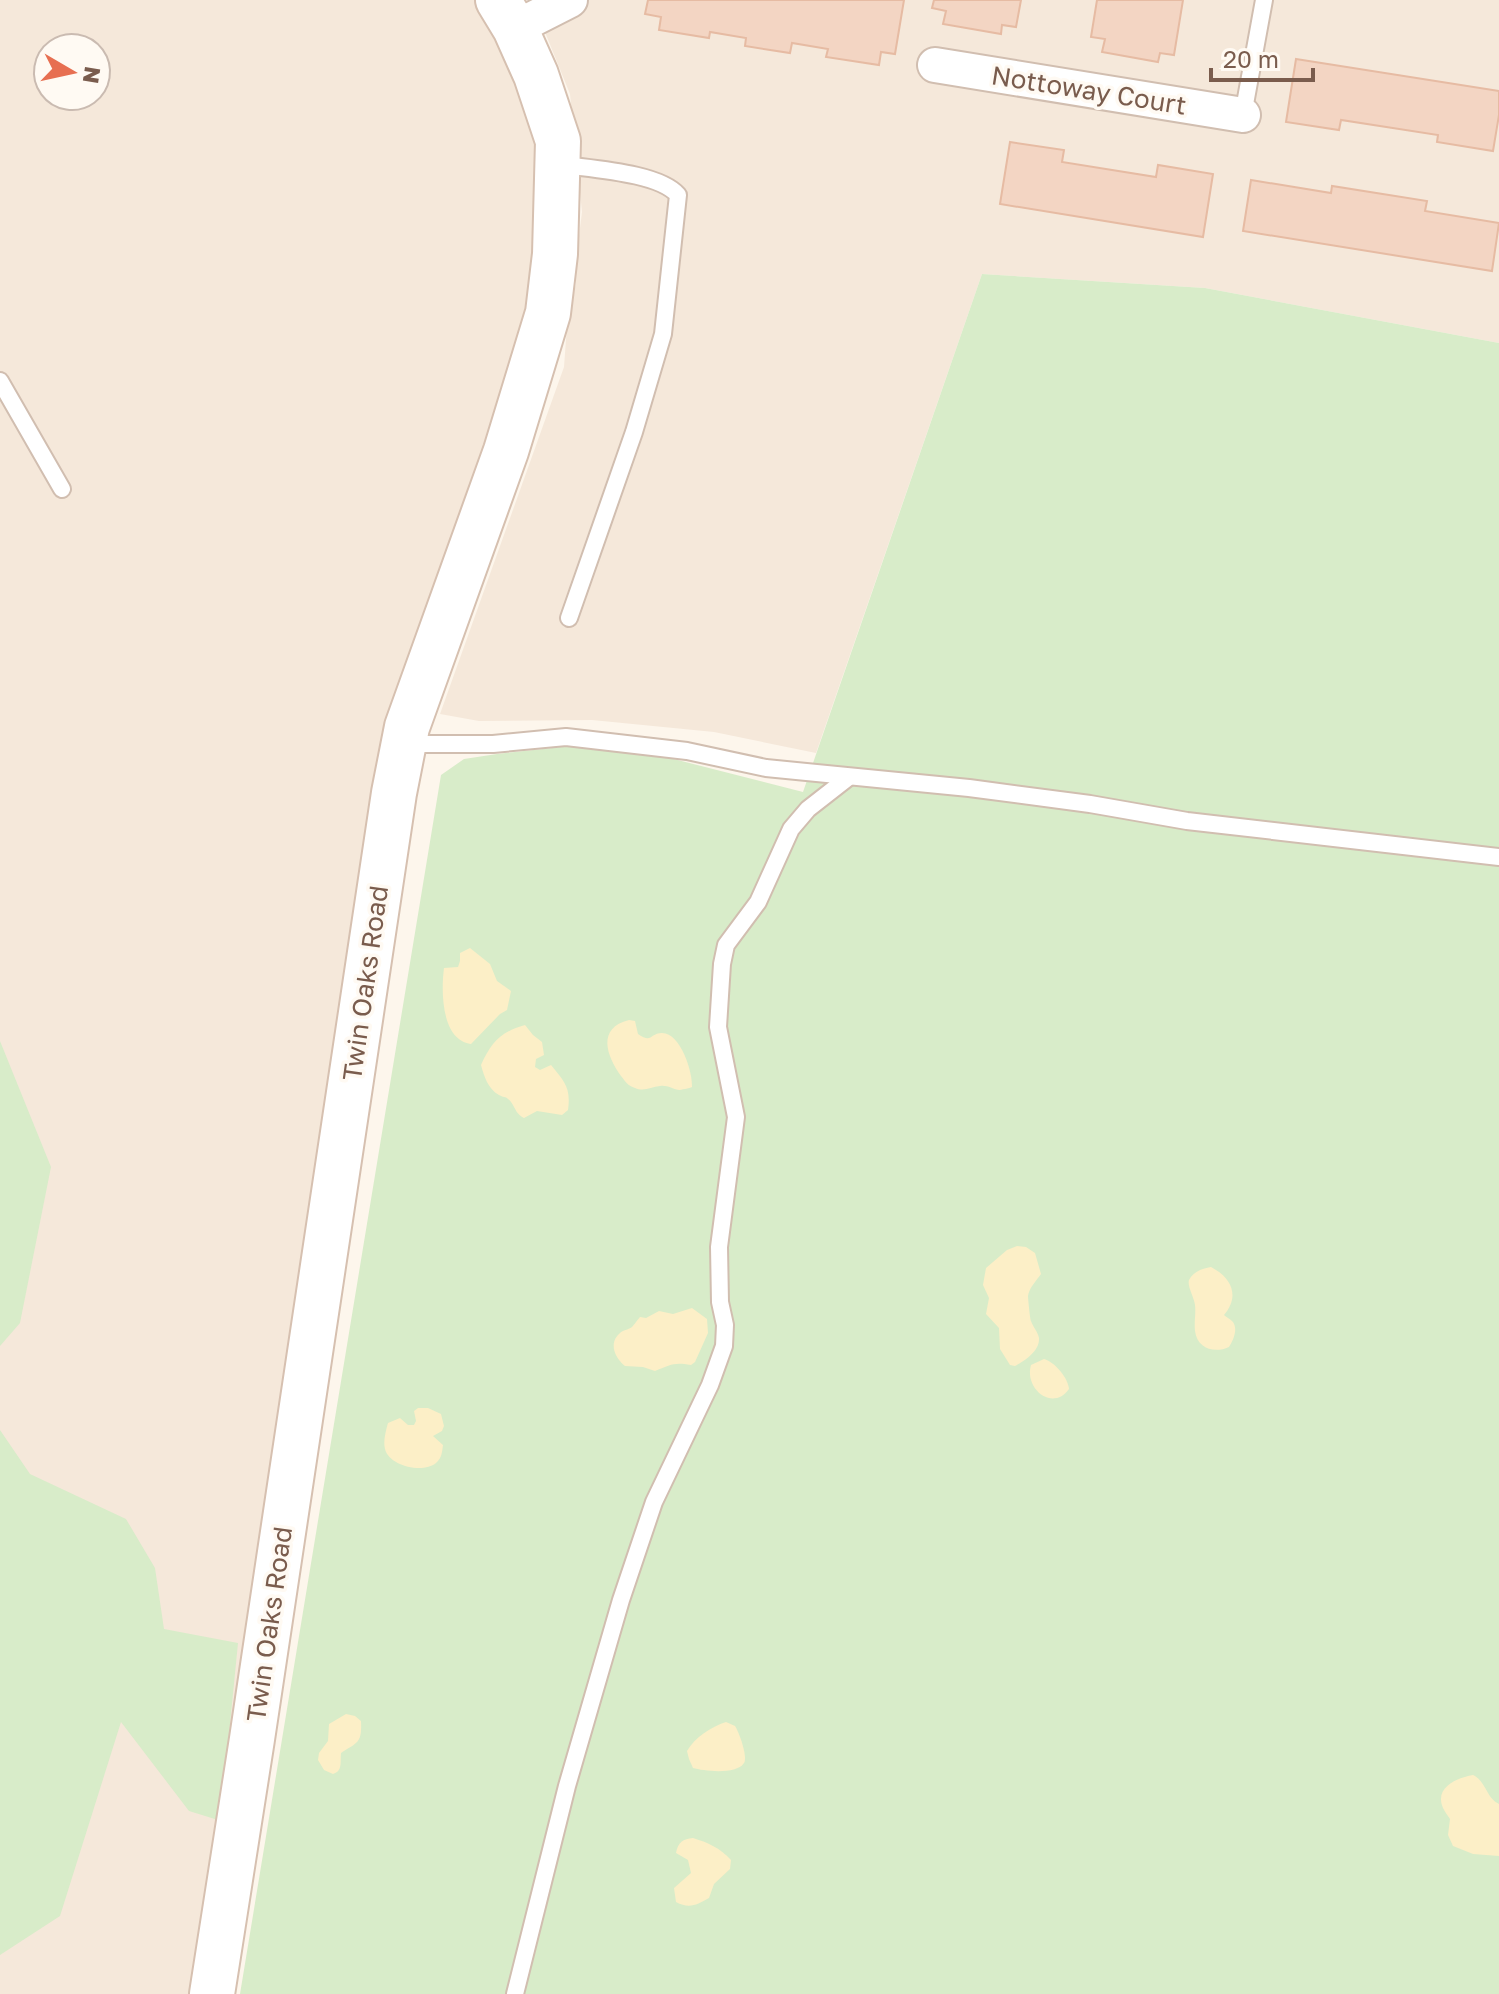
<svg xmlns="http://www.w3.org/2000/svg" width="1499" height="1994" font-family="'Golos Text',sans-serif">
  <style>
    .residential { fill: #f5e8da; fill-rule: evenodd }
    .green { fill: #d8ecc9 }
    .sand { fill: #fcefc7 }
    .building { fill: #f3d5c3; stroke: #e6bba3; stroke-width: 2 }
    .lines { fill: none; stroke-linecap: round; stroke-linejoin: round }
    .lane-casing { stroke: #d1beb0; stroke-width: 20 }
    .street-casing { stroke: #d1beb0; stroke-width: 38 }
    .secondary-casing { stroke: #d6c0b0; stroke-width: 48 }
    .lane { stroke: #fff; stroke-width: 16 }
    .street { stroke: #fff; stroke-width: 34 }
    .secondary { stroke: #fff; stroke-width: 44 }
    .labels { text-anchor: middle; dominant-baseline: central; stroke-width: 7; stroke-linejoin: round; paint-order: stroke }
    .street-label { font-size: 26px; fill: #7a5c4d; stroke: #fffaf3 }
  </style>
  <rect width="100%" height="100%" fill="#fdf6ec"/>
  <g class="residential">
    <path d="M0,0H498L536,75L555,254L407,727L212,1994H0ZM48,48H96V96H48Z"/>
    <polygon points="532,0 1499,0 1499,343 1205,288 982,274 816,753 714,732 592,720 479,721 440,714 564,367 567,326 576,283 577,252 582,212 570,94"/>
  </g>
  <g class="green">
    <polygon points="982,274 1205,288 1499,343 1499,1994 240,1994 441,775 464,759 497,754 607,742 803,792"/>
    <polygon points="0,1041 51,1167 20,1323 0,1346"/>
    <polygon points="0,1430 30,1474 126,1519 155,1568 164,1629 238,1643 224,1785 218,1820 189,1811 121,1722 60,1916 0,1955"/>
  </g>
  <g class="sand">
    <path d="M470,948L490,964L497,981L511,991L507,1010L500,1014L471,1044C441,1040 441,991 444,968L458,967L460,961V953Z"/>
    <path d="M629,1020L635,1021L638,1034C652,1044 650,1033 662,1033C681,1033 693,1073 692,1087C690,1088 680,1090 679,1090C672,1089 668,1085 660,1086C651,1087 644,1092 635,1088C628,1086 625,1081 621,1076C606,1055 597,1028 629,1020Z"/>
    <path d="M525,1025L533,1035L542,1042L544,1055L536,1059L535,1067L540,1070L551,1065C565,1082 571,1088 568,1110L562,1115L537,1111L524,1118C516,1114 516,1109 511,1102C505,1095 506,1099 499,1095C488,1089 484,1076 481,1065C491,1043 500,1032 525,1025Z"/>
    <path d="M1017,1246L1026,1247L1035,1253L1041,1274C1037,1280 1029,1288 1028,1296C1028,1298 1030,1319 1031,1321C1033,1327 1038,1332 1039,1338C1040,1351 1024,1361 1015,1366L1010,1365L1000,1349L999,1328L986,1314L989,1298L983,1285L986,1268L1007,1250Z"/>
    <path d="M1211,1267C1232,1278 1240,1296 1224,1315C1226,1317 1230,1319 1232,1321C1239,1328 1233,1341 1229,1347C1214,1354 1197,1348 1195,1331C1194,1322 1196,1313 1195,1305C1194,1297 1187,1286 1189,1280C1193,1272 1203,1268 1211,1267Z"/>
    <path d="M692,1308L707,1319L708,1333L695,1362L691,1365C673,1362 671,1365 655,1371L643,1367L625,1366C615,1358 608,1343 620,1333C623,1330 628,1330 632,1327C635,1324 637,1320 640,1317L646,1318L659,1311L673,1314Z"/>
    <path d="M1044,1359C1055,1362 1068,1378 1069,1389C1053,1412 1024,1389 1031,1365Z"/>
    <path d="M418,1408H428L441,1414L444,1426L442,1431L433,1436L443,1445C442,1452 442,1458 436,1463C423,1474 389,1466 385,1449C383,1441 386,1430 388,1423L400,1418L408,1425H414L416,1421L414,1411Z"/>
    <path d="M346,1714L355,1716L361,1721C362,1743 358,1742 341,1753C340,1762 343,1771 333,1774L324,1770L318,1760L319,1753L328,1741L329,1724Z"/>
    <path d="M726,1722L735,1726C739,1732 748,1757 744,1763C736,1775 704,1771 693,1768L689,1759L687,1751C695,1737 711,1727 726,1722Z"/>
    <path d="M1473,1775C1486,1781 1486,1798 1499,1804V1856L1473,1854L1453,1846L1448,1835L1450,1819C1448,1816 1445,1812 1443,1808C1434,1787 1457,1778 1473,1775Z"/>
    <path d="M693,1838C709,1843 720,1848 731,1860L730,1869L714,1884L709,1898C697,1905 689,1909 676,1902L674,1888L691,1873L688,1860L676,1853C678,1842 683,1839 693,1838Z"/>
  </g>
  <g class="building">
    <polygon points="648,0 904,0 895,54 881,52 879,65 826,57 828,49 792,43 790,53 745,46 746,38 710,32 709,38 659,30 661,17 645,14"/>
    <polygon points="934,0 1021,0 1016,27 1002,25 1001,34 943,24 946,11 932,8"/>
    <polygon points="1097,0 1183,0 1174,55 1160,53 1158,62 1102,52 1105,39 1091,37"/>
    <polygon points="1296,59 1499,91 1499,115 1493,151 1437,142 1438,135 1341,120 1339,130 1286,122"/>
    <polygon points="1010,142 1064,150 1062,162 1156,177 1158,165 1213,174 1203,237 1000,204"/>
    <polygon points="1251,180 1331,193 1332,186 1427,201 1425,211 1499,223 1492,271 1243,231"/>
  </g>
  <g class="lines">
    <defs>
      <g id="lane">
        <polyline points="1243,115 1264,0"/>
        <path d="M558,164C589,169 658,172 678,195L663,334L634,432L569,618"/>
        <polyline points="0,381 62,489"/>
        <polyline points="405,744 493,744 566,737 687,751 766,768 969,788 1090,804 1187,821 1499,857"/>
        <polyline points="515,1994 567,1786 621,1600 654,1502 710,1385 724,1346 725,1325 720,1302 719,1247 736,1117 718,1027 722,964 726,945 758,902 791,829 808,809 849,777"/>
      </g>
      <g id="street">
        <polyline points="515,28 570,0"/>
        <polyline points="935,65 1243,115"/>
      </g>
      <polyline id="secondary" points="212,1994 252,1739 394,793 407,727 506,451 548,313 555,254 558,141 536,75 515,28 498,0"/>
    </defs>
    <use href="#lane" class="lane-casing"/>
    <use href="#street" class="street-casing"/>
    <use href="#secondary" class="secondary-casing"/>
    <use href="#lane" class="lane"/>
    <use href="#street" class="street"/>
    <use href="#secondary" class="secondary"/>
  </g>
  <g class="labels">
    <g class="street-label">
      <text transform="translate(1089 90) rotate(9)">Nottoway Court</text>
      <text transform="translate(365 983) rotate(-82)">Twin Oaks Road</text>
      <text transform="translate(269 1624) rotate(-82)">Twin Oaks Road</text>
    </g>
  </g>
  <g transform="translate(72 72) rotate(99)"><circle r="38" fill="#fffaf3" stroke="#cabbb1" stroke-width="2"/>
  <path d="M0-6L14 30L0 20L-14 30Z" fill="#e76f51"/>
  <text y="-12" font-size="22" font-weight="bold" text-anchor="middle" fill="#7a5c4d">N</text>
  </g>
  <path d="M1211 68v12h102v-12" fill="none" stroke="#7a5c4d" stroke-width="4"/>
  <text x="1223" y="68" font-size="24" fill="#7a5c4d" stroke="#fffaf3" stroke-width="6" paint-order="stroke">20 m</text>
</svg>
